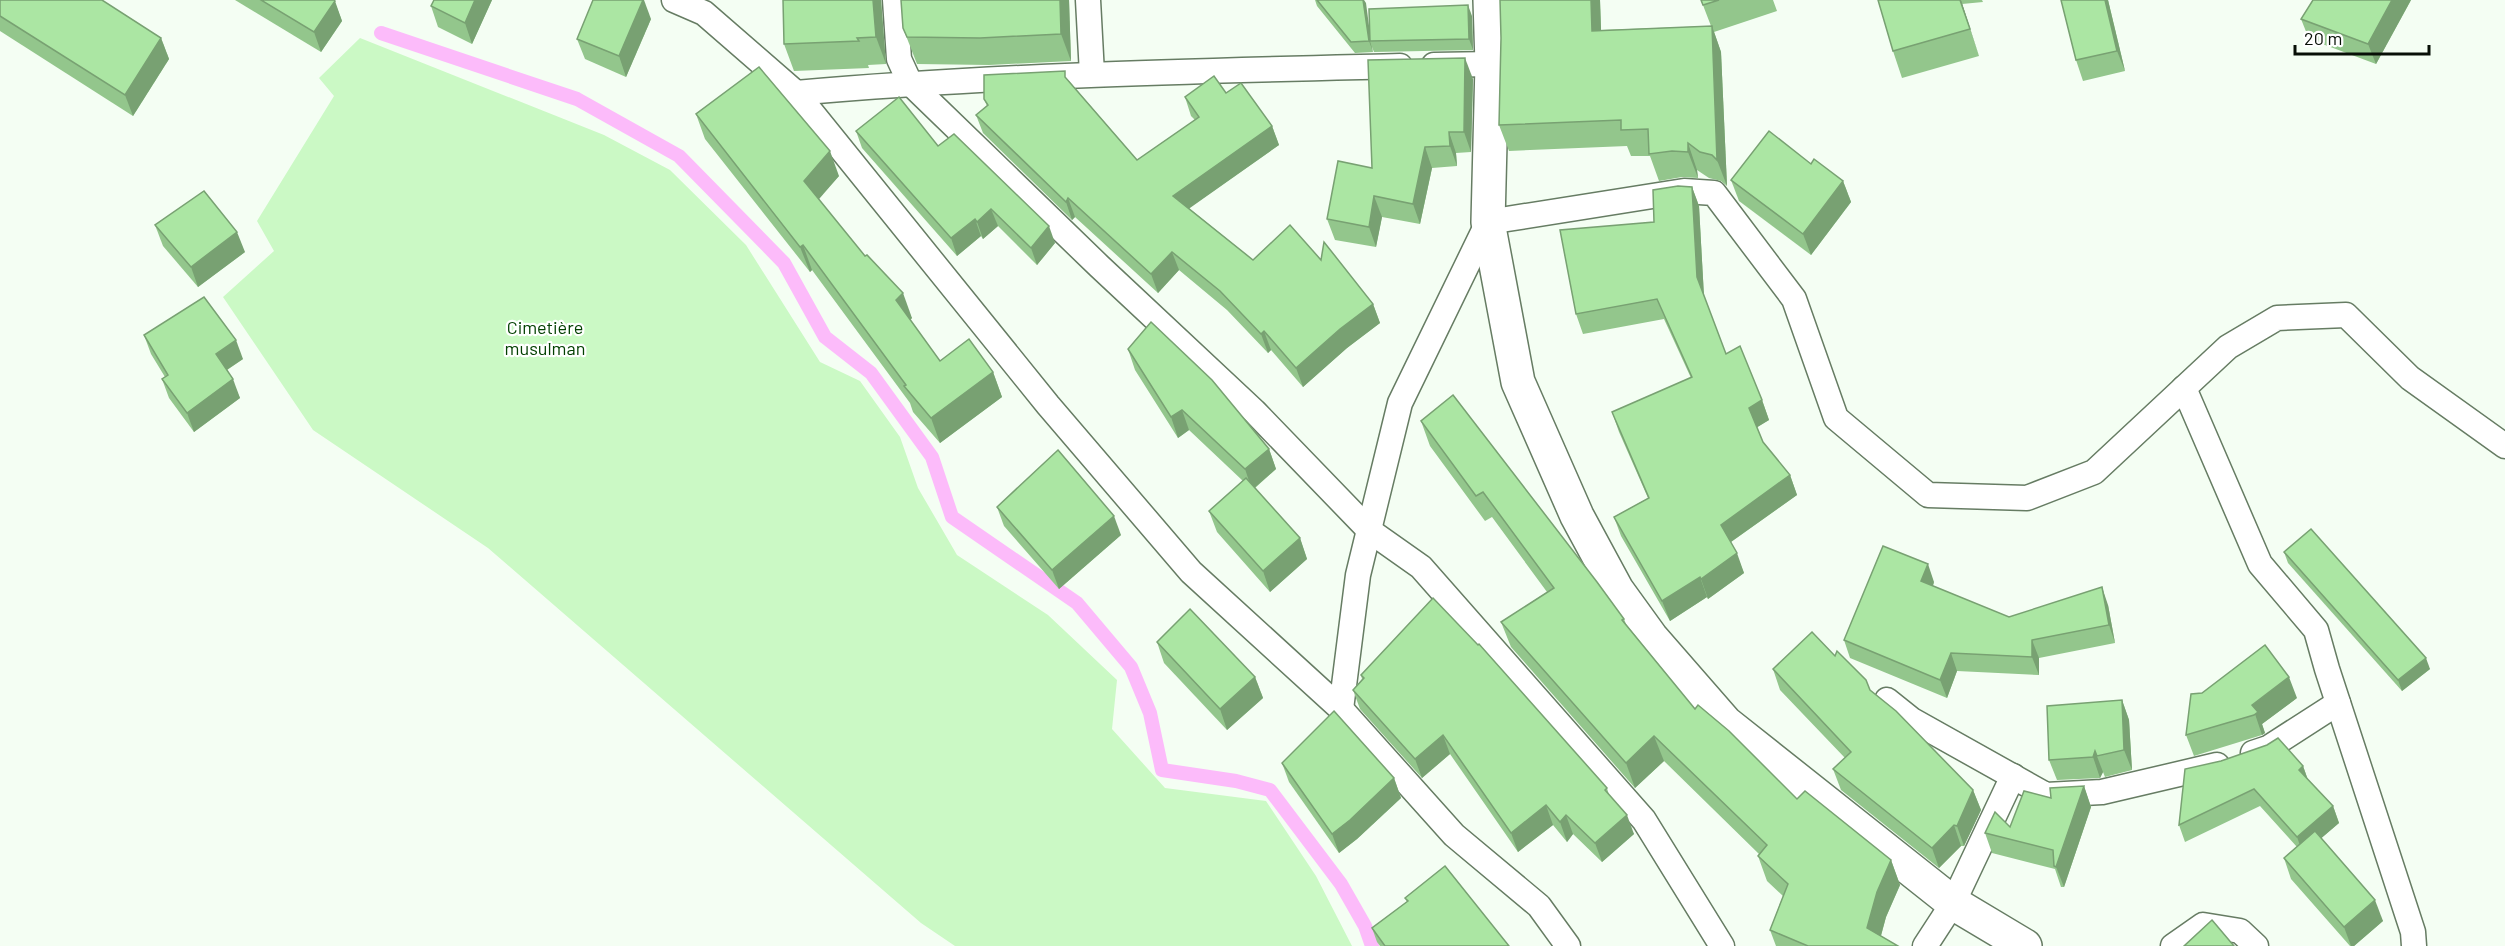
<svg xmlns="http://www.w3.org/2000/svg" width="2505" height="946" font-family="Barlow,sans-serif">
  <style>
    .green { fill: #cbf9c5 }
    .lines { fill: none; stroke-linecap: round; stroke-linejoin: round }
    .stream { stroke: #fcbbfa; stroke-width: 14 }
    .lane-casing { stroke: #667c63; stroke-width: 27 }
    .street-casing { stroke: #667c63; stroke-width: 36 }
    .lane { stroke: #fff; stroke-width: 24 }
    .street { stroke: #fff; stroke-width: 33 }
    .wall { fill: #93c68c }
    .shaded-wall { fill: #78a172 }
    .building { fill: #abe6a3; stroke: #78a172; stroke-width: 1.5 }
    .labels { text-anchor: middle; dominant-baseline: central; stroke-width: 4.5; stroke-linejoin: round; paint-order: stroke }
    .park-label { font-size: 18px; fill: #024000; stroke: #fff }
  </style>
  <rect width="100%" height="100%" fill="#f4fef3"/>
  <polygon class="green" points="360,38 604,135 670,170 746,245 820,362 860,381 900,437 918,488 957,555 1048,615 1117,680 1112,729 1165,788 1266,801 1316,876 1352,946 955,946 921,923 488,548 313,430 223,297 274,251 257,221 334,96 319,78"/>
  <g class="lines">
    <polyline class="stream" points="381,33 577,99 679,156 784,263 825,337 871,373 932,457 952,517 1077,603 1131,667 1150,713 1162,770 1236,781 1270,790 1341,884 1365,926 1372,946"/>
    <defs>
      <g id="lane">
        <polyline points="674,0 704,13 796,93 1048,405 1191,572 1341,709 1454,835 1539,906 1568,946"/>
        <polyline points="895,0 899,59 910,83 1099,266 1254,411 1370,531 1421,567 1644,820 1722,946"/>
        <polyline points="1088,0 1092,74"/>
        <polyline points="1434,65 1492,64"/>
        <path d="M796,93C997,75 1198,71 1400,66"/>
        <polyline points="2184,388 2260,564 2316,630 2327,669 2413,932 2414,946"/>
        <polyline points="1887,700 1912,720 2046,795 2102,792 2217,765"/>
        <polyline points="1341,709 1358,575 1400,403 1488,222 1684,191 1714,193 1794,299 1836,418 1928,495 2027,498 2094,472 2228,347 2277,318 2346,315 2410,378 2505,446"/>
        <polyline points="2253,753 2268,748 2338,703"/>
        <polyline points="1925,946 1953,903 2013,776"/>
        <polyline points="2173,946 2203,925 2240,931 2256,946"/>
      </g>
      <polyline id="street" points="1490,0 1492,64 1488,222 1518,382 1577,516 1617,590 1651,637 1726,723 1953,903 2025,946"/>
    </defs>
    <use href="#lane" class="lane-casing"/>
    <use href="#street" class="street-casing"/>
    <use href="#lane" class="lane"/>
    <use href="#street" class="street"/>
  </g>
  <g class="wall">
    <polygon points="0,0 161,38 169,59 133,116 0,31"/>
    <polygon points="235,0 334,0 342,21 321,52"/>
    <polygon points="492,0 472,44 438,27 431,6"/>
    <polygon points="881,0 886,64 868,65 869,68 794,71 784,44"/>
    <polygon points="1069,0 1071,61 989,65 917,64 903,28"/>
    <polygon points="1315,0 1364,0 1369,30 1472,16 1473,50 1374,52 1372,47 1373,52 1355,53 1317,6"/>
    <polygon points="1500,0 1600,0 1601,30 1711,26 1701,0 1773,0 1777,11 1714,32 1721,52 1727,186 1721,181 1709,178 1697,170 1698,178 1682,177 1659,181 1650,156 1631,156 1627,146 1509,151 1499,125 1501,38"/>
    <polygon points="1878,0 1982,0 1983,2 1962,4 1979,56 1902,78 1893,51"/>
    <polygon points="2061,0 2108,0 2125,71 2083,81 2076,60"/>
    <polygon points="2411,0 2376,64 2309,39 2301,19"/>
    <polygon points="651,19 626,77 585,59 577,39"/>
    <polygon points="1473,79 1471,152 1456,153 1457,166 1432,168 1420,224 1382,217 1376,247 1335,240 1327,219 1372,168"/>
    <polygon points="1069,81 1137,160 1195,120 1191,116 1185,97 1226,93 1272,126 1279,145 1189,208 1253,260 1321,260 1373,304 1380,323 1347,348 1303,387 1271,350 1268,353 1227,310 1179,270 1158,293 1075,217 1072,220 983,133 976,115 987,106 984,99"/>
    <polygon points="696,114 839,176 818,199 912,318 910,320 940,361 993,372 1002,397 940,443 913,412 910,403 812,270 810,272 705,139"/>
    <polygon points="856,131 938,146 1055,243 1037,265 998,226 983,239 981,236 957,256 862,148"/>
    <polygon points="1811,164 1843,181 1851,202 1811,255 1739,201 1731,180"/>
    <polygon points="1692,187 1699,206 1704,296 1726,354 1762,400 1769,420 1757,427 1763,442 1790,475 1797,495 1731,542 1744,573 1708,599 1707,597 1670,621 1621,536 1614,517 1648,498 1619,432 1612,412 1691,378 1664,319 1583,334 1576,314 1654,222"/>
    <polygon points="155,225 245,252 198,287 163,246"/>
    <polygon points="144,335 243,359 227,370 240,398 194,432 169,398 162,379 165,377 151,354"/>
    <polygon points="1128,349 1269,449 1276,469 1255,488 1300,538 1307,559 1270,592 1217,532 1209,511 1243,481 1189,430 1178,438 1135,370"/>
    <polygon points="1421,421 1624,619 1626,624 1695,709 1797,799 1891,860 1900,885 1886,917 1881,936 1898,946 1776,946 1770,930 1783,896 1767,881 1758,856 1759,854 1664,761 1635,788 1511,647 1501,622 1547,592 1492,517 1485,521 1430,446"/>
    <polygon points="997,507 1121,535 1059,589 1004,526"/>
    <polygon points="2284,552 2430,669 2402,691 2288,563"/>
    <polygon points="1934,582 1933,586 2009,617 2108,605 2115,643 2039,658 2039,675 1957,671 1947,698 1850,658 1844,640"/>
    <polygon points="1157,642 1255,677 1263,698 1227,730 1164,663"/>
    <polygon points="1835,656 1973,790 1981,810 1964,846 1961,846 1939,868 1841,790 1833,769 1845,758 1780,690 1773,669"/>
    <polygon points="1361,675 1607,788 1609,795 1634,834 1602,862 1573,834 1567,842 1553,825 1518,852 1450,754 1422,778 1360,709 1353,690 1362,679"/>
    <polygon points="2297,698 2262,724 2265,733 2262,735 2194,756 2186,735"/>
    <polygon points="2122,700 2129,720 2132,770 2105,777 2103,772 2100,778 2057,780 2049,760"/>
    <polygon points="1282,763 1394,778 1401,798 1357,839 1339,853 1289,782"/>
    <polygon points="2303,766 2308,780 2333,806 2339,823 2321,838 2383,921 2354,946 2350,946 2291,879 2284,858 2297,847 2260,806 2185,842 2179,825"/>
    <polygon points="2084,786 2091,807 2064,887 2061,887 2055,869 1992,853 1985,833 2010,827 2051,798"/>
    <polygon points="1405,898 1509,946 1380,946 1377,942 1372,928 1407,902"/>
  </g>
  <g class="shaded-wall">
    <polygon points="475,0 492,0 472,44 465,23"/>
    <polygon points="643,0 644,0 651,19 626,77 619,56"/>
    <polygon points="873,0 881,0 886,64 876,37"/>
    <polygon points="1060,0 1069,0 1071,61 1061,34"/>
    <polygon points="1363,0 1364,0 1366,3 1371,41 1370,41 1373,52 1369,41"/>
    <polygon points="1591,0 1600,0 1602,57 1592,31"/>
    <polygon points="1960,0 1961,0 1979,56 1970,29"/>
    <polygon points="2105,0 2108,0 2125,71 2117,51"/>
    <polygon points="2392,0 2411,0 2376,64 2368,44"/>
    <polygon points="335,1 342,21 321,52 314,32"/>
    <polygon points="1468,5 1472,16 1473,50 1469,39"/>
    <polygon points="1712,26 1721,52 1727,186 1717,160"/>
    <polygon points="161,38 169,59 133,116 125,95"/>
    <polygon points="1465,58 1473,79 1471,152 1464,132"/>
    <polygon points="1272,126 1279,145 1180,215 1173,196"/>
    <polygon points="1449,132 1456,153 1457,166 1450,146"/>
    <polygon points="1688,143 1697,170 1698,178 1688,152"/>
    <polygon points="1425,147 1432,168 1420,224 1413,204"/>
    <polygon points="830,151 839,176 813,206 804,181"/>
    <polygon points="1843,181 1851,202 1811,255 1803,234"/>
    <polygon points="1692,187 1699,206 1704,297 1697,277"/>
    <polygon points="1374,196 1382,217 1376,247 1369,227"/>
    <polygon points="1068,198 1075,217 1072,220 1066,202"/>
    <polygon points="991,209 998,226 983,239 977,222"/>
    <polygon points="975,219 981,236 957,256 951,238"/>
    <polygon points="1049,226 1055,243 1037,265 1031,248"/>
    <polygon points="237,232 245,252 198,287 191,267"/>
    <polygon points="803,245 812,270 810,272 800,247"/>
    <polygon points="1172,252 1179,270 1158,293 1151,274"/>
    <polygon points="903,293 912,318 905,325 896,300"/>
    <polygon points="1373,304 1380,323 1347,348 1303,387 1296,368 1340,329"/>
    <polygon points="1264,331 1271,350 1268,353 1261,334"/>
    <polygon points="236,340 243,359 222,373 216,354"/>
    <polygon points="993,372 1002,397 940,443 931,418"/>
    <polygon points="233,379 240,398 194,432 187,413"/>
    <polygon points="1762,400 1769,420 1756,428 1749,408"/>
    <polygon points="1182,410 1189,430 1178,438 1171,417"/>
    <polygon points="1269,449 1276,469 1252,490 1245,469"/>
    <polygon points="1790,475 1797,495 1728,544 1721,525"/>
    <polygon points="1114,516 1121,535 1059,589 1052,570"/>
    <polygon points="1300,538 1307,559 1270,592 1263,571"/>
    <polygon points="1737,553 1744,573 1708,599 1701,579"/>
    <polygon points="1928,564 1934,582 1928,599 1921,581"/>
    <polygon points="1700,577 1707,597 1670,621 1662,601"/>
    <polygon points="2102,587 2108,605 2115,643 2109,625"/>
    <polygon points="2032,640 2039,658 2039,675 2032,657"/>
    <polygon points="1951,653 1957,671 1947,698 1940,680"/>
    <polygon points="2426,658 2430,669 2402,691 2398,680"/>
    <polygon points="1255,677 1263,698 1227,730 1220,709"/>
    <polygon points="2289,677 2297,698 2262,724 2265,733 2262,735 2252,705"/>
    <polygon points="2122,700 2129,720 2132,770 2124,750"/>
    <polygon points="1443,735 1450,754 1422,778 1415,759"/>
    <polygon points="1654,736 1664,761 1635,788 1626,763"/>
    <polygon points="2095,751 2103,772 2100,778 2093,757"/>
    <polygon points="2303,766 2309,783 2299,770"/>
    <polygon points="1394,778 1401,798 1357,839 1339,853 1332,834"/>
    <polygon points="2084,786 2091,807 2064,887 2056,867"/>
    <polygon points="1973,790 1981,810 1964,846 1957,826"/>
    <polygon points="1546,805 1553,825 1518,852 1511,833"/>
    <polygon points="2333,806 2339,823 2303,854 2297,837"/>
    <polygon points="1566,815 1573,834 1567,842 1560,822"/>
    <polygon points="1627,815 1634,834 1602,862 1595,843"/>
    <polygon points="1954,825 1961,846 1939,868 1932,848"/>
    <polygon points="1891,860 1900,885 1886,917 1878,946 1867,928 1877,892"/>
    <polygon points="2375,900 2383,921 2354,946 2351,946 2344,927"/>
  </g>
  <g class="building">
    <polygon points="0,0 102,0 161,38 125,95 0,16"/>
    <polygon points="261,0 334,0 335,1 314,32"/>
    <polygon points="434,0 475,0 465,23 431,6"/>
    <polygon points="593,0 643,0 619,56 577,39"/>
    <polygon points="783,0 873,0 876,37 857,38 859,41 784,44"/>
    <polygon points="901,0 1060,0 1061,34 980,38 907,37 903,28"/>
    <polygon points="1317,0 1363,0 1369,41 1351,42"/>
    <polygon points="1500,0 1591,0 1592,31 1712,26 1717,160 1712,155 1700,152 1688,143 1688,152 1672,151 1649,154 1648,129 1621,130 1621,120 1499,125 1501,38"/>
    <polygon points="1701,0 1719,0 1703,5"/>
    <polygon points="1878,0 1960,0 1970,29 1893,51"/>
    <polygon points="2061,0 2105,0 2117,51 2076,60"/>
    <polygon points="2313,0 2392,0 2368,44 2301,19"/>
    <polygon points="1468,5 1469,39 1370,41 1369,9"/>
    <polygon points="1465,58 1464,132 1449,132 1450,146 1425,147 1413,204 1374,196 1369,227 1327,219 1338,161 1372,168 1368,60"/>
    <polygon points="759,67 830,151 804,181 865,256 867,255 903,293 896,300 940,361 969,339 993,372 931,418 904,386 906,385 803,245 800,247 696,114"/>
    <polygon points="1065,71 1065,77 1137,160 1199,117 1185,97 1214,76 1226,93 1241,83 1272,126 1173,196 1253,260 1290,225 1321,260 1324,242 1373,304 1340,329 1296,368 1264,331 1261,334 1220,291 1172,252 1151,274 1068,198 1066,202 976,115 988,105 984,99 984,75"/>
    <polygon points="899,97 938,146 954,134 1049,226 1031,248 991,209 977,222 975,219 951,238 856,131"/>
    <polygon points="1769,131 1811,164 1814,159 1843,181 1803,234 1731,180"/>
    <polygon points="1678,186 1692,187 1697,277 1726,354 1740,346 1762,400 1749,408 1763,442 1790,475 1721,525 1737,553 1701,579 1700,577 1662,601 1614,517 1649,498 1612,412 1692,377 1657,299 1576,314 1560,230 1654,222 1653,190"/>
    <polygon points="204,191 237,232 191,267 155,225"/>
    <polygon points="204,297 236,340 216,354 233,379 187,413 162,379 168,375 144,335"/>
    <polygon points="1151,322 1212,380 1269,449 1245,469 1182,410 1171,417 1128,349"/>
    <polygon points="1453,395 1597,582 1624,619 1622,620 1695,709 1698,705 1729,731 1797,799 1805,791 1891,860 1877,892 1867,928 1898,946 1808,946 1770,930 1788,884 1758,856 1767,845 1654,736 1626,763 1501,622 1554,588 1483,492 1476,496 1421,421"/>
    <polygon points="1058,450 1114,516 1052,570 997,507"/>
    <polygon points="1246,478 1300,538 1263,571 1209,511"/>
    <polygon points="2311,529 2426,658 2398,680 2284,552"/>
    <polygon points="1883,546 1928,564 1921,581 2009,617 2102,587 2109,625 2032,640 2032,657 1951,653 1940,680 1844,640"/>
    <polygon points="1433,598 1478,645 1479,644 1607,788 1605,790 1627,815 1595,843 1566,815 1560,822 1546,805 1511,833 1443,735 1415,759 1353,690 1364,678 1361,675"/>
    <polygon points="1190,609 1255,677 1220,709 1157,642"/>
    <polygon points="1812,632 1835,656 1837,651 1866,680 1870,690 1896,711 1973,790 1957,826 1954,825 1932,848 1833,769 1851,752 1773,669"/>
    <polygon points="2265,645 2289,677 2252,705 2258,712 2254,715 2186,735 2191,694 2202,693"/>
    <polygon points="2122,700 2124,750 2097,756 2095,751 2093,757 2049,760 2047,706"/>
    <polygon points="1334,711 1394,778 1350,820 1332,834 1282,763"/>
    <polygon points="2278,738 2303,766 2299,770 2333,806 2297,837 2254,789 2179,825 2185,769 2221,761 2267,745"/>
    <polygon points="2084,786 2056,867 2054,866 2053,850 1985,833 1995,812 2010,827 2024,791 2051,798 2050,788"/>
    <polygon points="2315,831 2375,900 2344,927 2284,858"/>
    <polygon points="1445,866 1509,946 1385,946 1372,928 1408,901 1405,898"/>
    <polygon points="2212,920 2234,946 2184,946"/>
  </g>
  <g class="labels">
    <g class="park-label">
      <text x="545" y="327">Cimetière<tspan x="545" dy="21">musulman</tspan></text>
    </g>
  </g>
  <path d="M2295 45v9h134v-9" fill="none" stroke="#070f06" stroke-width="3"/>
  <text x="2304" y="45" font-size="18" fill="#070f06" stroke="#ffffff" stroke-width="4.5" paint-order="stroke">20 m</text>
</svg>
